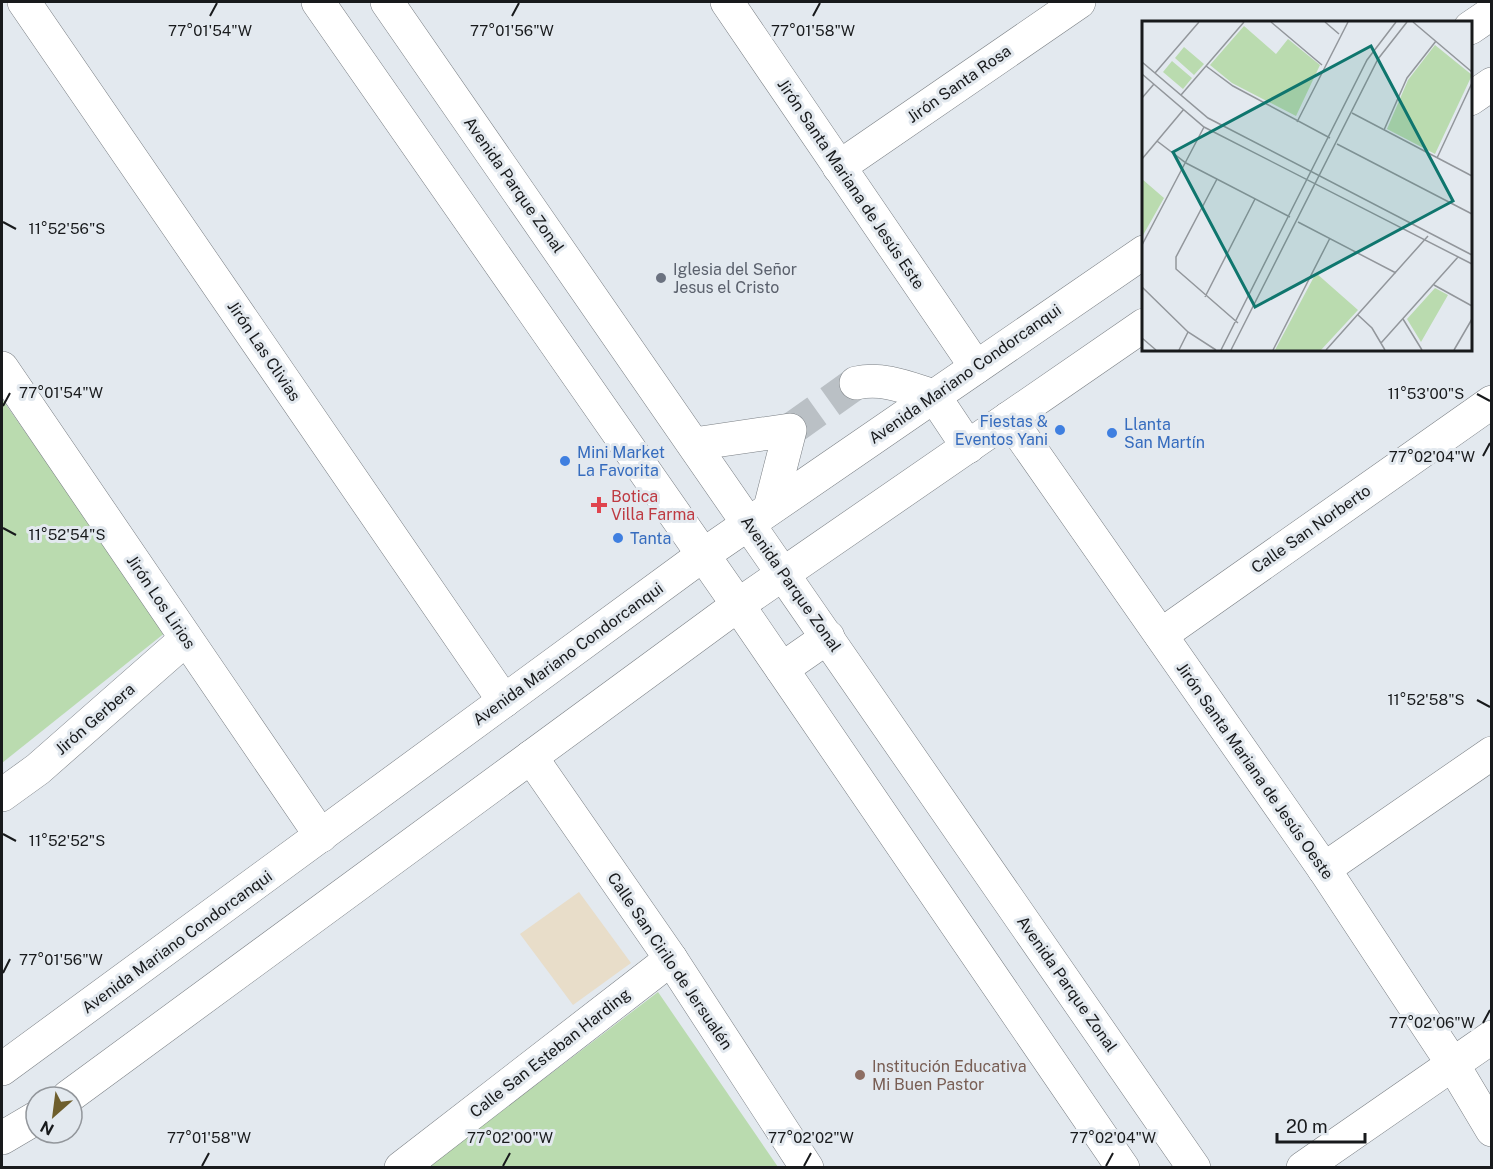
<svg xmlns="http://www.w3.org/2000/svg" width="1493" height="1169" font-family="'Public Sans',sans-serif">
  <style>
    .education { fill: #e8ddc9 }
    .green { fill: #badbaf }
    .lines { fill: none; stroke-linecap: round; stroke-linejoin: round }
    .minor-tunnel { stroke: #bac0c5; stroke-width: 33; stroke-dasharray: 33 16; stroke-linecap: butt }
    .minor-casing { stroke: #7a7f84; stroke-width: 34 }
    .major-casing { stroke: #7a7f84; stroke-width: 34 }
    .minor { stroke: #fff; stroke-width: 33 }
    .major { stroke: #fff; stroke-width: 33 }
    .ticks { fill: none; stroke: #181a1c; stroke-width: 2 }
    .worship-dot { fill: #6b7280; stroke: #e3e9ef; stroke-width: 2 }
    .shop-dot { fill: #3f7fe0; stroke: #e3e9ef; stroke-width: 2 }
    .health-dot { fill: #e0444e; stroke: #e3e9ef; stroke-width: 2 }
    .education-dot { fill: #8d6e63; stroke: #e3e9ef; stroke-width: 2 }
    .labels { text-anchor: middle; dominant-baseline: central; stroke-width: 6; stroke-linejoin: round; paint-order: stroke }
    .street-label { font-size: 16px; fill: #181a1c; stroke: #e3e9ef }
    .worship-label { font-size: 16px; fill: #5b616d; stroke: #e3e9ef; text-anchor: start }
    .shop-label { font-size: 16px; fill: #366cbe; stroke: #e3e9ef; text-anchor: start }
    .health-label { font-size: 16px; fill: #be3a42; stroke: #e3e9ef; text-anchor: start }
    .education-label { font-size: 16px; fill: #785e54; stroke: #e3e9ef; text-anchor: start }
    .inset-road { fill: none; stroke: #92969b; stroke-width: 1.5 }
    .view { fill: #0f766e; fill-opacity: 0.15; stroke: #0f766e; stroke-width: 3 }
    .inset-edge { fill: none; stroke: #181a1c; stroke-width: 3 }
    .ticks-label { font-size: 15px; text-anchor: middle; fill: #181a1c; stroke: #e3e9ef; stroke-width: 6; stroke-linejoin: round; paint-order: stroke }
  </style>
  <rect width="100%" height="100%" fill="#e3e9ef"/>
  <polygon class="education" points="579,892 631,963 573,1005 520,934"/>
  <g class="green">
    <polygon points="2,399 166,632 2,763"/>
    <polygon points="658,992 778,1167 427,1168"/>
  </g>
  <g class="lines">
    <polyline class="minor-tunnel" points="790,430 856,383"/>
    <defs>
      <g id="minor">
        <polyline points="24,2 504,701"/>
        <polyline points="727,2 976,367"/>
        <polyline points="839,167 1079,2"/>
        <polyline points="2,368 321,836"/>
        <path d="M856,383C884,377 908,388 934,396"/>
        <polyline points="1009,418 1324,869 1452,1063 1492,1130"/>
        <polyline points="694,444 790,430 770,508"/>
        <polyline points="1161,635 1492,402"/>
        <polyline points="531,757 671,959 807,1168"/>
        <polyline points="2,795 38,769 186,639"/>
        <polyline points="1324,869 1492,753"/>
        <polyline points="401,1168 671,959"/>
        <polyline points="1303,1168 1492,1037"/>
      </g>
      <g id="major">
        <polyline points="318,2 738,605 1123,1168"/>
        <polyline points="387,2 1194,1168"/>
        <polyline points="1470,28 1492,13"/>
        <polyline points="1470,99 1492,84"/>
        <polyline points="934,396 968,447"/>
        <polyline points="782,669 828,637"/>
        <polyline points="2,1069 703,555 1144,252"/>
        <polyline points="68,1097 738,605 1144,325"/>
        <polyline points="2,1138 36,1118"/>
      </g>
    </defs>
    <use href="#minor" class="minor-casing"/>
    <use href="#major" class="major-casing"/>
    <use href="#minor" class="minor"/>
    <use href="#major" class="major"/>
  </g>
  <path class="ticks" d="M210,16L217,3M512,16L519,3M813,16L820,3M3,222L16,229M1477,394L1490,401M3,406L10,393M1483,456L1490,443M3,528L16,535M1477,700L1490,707M3,834L16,841M3,973L10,959M1483,1023L1490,1010M202,1166L209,1153M503,1166L510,1153M804,1166L811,1153M1106,1166L1113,1153"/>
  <circle class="worship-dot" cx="661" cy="278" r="6"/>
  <g class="shop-dot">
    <circle cx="1060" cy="430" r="6"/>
    <circle cx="1112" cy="433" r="6"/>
    <circle cx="565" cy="461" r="6"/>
    <circle cx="618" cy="538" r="6"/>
  </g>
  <path class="health-dot" d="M596 496h6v6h6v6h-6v6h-6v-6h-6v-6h6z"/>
  <circle class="education-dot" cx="860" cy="1075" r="6"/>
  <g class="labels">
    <g class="street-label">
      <text transform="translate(959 84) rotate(-35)">Jirón Santa Rosa</text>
      <text transform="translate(851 184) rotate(56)">Jirón Santa Mariana de Jesús Este</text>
      <text transform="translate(514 185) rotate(55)">Avenida Parque Zonal</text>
      <text transform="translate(264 351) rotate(56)">Jirón Las Clivias</text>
      <text transform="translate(965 374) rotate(-35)">Avenida Mariano Condorcanqui</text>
      <text transform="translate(1311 529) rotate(-35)">Calle San Norberto</text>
      <text transform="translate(791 584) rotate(55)">Avenida Parque Zonal</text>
      <text transform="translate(161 602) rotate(56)">Jirón Los Lirios</text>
      <text transform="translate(568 654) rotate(-36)">Avenida Mariano Condorcanqui</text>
      <text transform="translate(95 719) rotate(-41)">Jirón Gerbera</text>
      <text transform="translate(1255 771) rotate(55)">Jirón Santa Mariana de Jesús Oeste</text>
      <text transform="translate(177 942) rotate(-36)">Avenida Mariano Condorcanqui</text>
      <text transform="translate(670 961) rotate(56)">Calle San Cirilo de Jersualén</text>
      <text transform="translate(1067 984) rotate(55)">Avenida Parque Zonal</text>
      <text transform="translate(550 1053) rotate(-38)">Calle San Esteban Harding</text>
    </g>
    <g class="worship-label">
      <text x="673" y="269">Iglesia del Señor<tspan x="673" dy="18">Jesus el Cristo</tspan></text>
    </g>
    <g class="shop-label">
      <text x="1048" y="421" text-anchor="end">Fiestas &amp;<tspan x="1048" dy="18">Eventos Yani</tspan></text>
      <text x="1124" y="424">Llanta<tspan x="1124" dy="18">San Martín</tspan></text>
      <text x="577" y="452">Mini Market<tspan x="577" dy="18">La Favorita</tspan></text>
      <text x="630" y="538">Tanta</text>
    </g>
    <g class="health-label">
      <text x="611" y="496">Botica<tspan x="611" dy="18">Villa Farma</tspan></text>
    </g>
    <g class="education-label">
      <text x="872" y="1066">Institución Educativa<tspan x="872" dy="18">Mi Buen Pastor</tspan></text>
    </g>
  </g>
  <g transform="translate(1142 21)">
    <rect width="330" height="330" fill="#e3e9ef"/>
    <path d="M102,5L134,33L146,18L178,44L154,95L90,62L68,44ZM293,24L330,54L293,133L245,108L266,59ZM42,26L62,43L52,54L33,37ZM30,40L50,57L41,68L21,51ZM0,158L22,177L0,216ZM174,252L216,289L179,329H133ZM293,267L306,274L279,321L265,298Z" fill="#badbaf"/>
    <path class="inset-road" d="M129,1L180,44M183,1L197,13M271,1L330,51M0,41L66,97L330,234M64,45L91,65L188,117M13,52L57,1M0,53L62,106L330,243M39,74L102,1M0,77L12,63M210,92L330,155M155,101L206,1M242,109L265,57L294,20M15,120L44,142L148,196M195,123L330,193M295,137L330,62M0,138L42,88M75,158L34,236V248L96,302M156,201L254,252M0,224L62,106M292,264L330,285M0,266L46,311L74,329M63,276L113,178M216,294L230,307L243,329M261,298L280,329M0,317L14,329M239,322L316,236M37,329L46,311M79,329L225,39L254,1M89,329L236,38L265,1M131,329L188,217M184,329L286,215M312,329L330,298"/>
    <path class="view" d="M229,25L311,180L113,286L31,131Z"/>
    <rect width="330" height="330" class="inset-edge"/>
  </g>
  <g class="ticks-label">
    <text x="210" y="36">77°01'54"W</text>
    <text x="512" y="36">77°01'56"W</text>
    <text x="813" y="36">77°01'58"W</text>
    <text x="67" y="234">11°52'56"S</text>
    <text x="61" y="398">77°01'54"W</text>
    <text x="1426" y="399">11°53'00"S</text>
    <text x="1432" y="462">77°02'04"W</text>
    <text x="67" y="540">11°52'54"S</text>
    <text x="1426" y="705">11°52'58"S</text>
    <text x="67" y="846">11°52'52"S</text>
    <text x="61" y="965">77°01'56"W</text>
    <text x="1432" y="1028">77°02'06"W</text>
    <text x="209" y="1143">77°01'58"W</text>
    <text x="510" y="1143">77°02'00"W</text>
    <text x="811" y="1143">77°02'02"W</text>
    <text x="1113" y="1143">77°02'04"W</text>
  </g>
  <rect width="1493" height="1169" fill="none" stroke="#181a1c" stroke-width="6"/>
  <g transform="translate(54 1115) rotate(208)"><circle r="28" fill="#e3e9ef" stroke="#92969b" stroke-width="1.5"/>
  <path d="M0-4.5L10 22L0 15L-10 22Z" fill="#6e5e2c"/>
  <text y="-9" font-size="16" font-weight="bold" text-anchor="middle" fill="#181a1c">N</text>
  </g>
  <path d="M1277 1133v9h88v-9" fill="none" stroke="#181a1c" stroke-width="3"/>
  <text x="1286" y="1133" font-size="18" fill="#181a1c" stroke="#e3e9ef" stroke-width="4.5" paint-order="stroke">20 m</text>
</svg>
